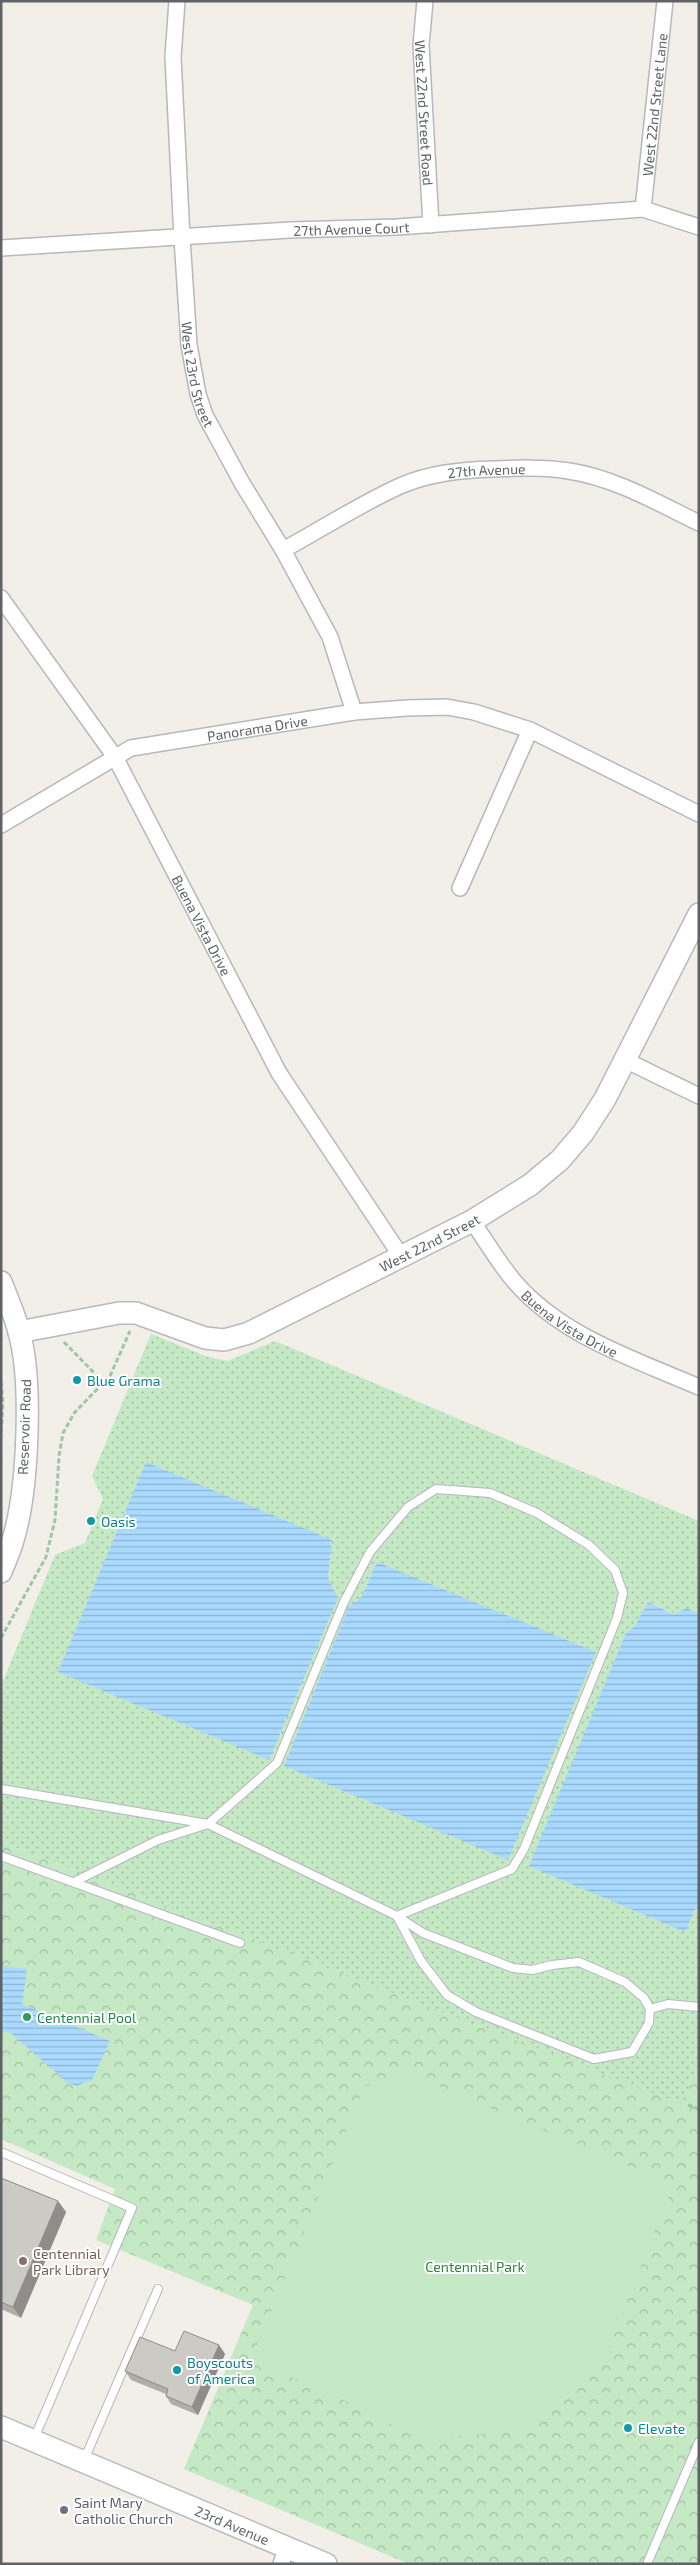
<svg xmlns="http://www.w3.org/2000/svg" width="700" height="2565" font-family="'Exo 2',sans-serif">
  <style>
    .grass { fill: url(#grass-dots); fill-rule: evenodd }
    .park { fill: url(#park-crowns) }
    .pitch { fill: #c5e8c5 }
    .water { fill: url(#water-rules) }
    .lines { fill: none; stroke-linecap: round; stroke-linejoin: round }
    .lane-casing { stroke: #b5b8bc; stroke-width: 10 }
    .street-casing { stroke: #b5b8bc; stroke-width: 18 }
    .secondary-casing { stroke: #b6babf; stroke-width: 24 }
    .path { stroke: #9cc7a9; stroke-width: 3; stroke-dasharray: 5 2.5; stroke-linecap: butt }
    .lane { stroke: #fff; stroke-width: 8 }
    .street { stroke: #fff; stroke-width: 15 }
    .secondary { stroke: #fff; stroke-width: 21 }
    .wall { fill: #afaea9 }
    .shaded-wall { fill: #8f8d8a }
    .building { fill: #cccac5; stroke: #8f8d8a }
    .culture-dot { fill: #0f9aa8; stroke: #fff; stroke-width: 2 }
    .leisure-dot { fill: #2e9e5b; stroke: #fff; stroke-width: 2 }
    .education-dot { fill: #8d6e63; stroke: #fff; stroke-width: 2 }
    .worship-dot { fill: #6b7280; stroke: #fff; stroke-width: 2 }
    .labels { text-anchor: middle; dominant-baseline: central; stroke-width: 4; stroke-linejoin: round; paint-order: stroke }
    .street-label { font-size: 14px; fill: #5f6368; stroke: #fff }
    .culture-label { font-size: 14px; fill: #0d838f; stroke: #fff; text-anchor: start }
    .leisure-label { font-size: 14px; fill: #27864d; stroke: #fff; text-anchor: start }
    .education-label { font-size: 14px; fill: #785e54; stroke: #fff; text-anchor: start }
    .park-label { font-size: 14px; fill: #348238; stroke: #fff }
    .worship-label { font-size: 14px; fill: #5b616d; stroke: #fff; text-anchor: start }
  </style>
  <defs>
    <pattern id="grass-dots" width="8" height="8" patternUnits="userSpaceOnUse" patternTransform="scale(1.25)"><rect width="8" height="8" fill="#c5e8c5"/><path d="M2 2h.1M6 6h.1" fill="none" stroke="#a3c0a4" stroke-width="1.8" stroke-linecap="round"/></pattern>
    <pattern id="park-crowns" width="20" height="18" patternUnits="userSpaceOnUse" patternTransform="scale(1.25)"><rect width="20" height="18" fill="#c5e8c5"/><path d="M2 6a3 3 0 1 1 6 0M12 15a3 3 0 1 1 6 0" fill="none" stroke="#a3c0a4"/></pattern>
    <pattern id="water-rules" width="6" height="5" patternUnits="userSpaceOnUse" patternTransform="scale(1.25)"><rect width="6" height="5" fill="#aadaff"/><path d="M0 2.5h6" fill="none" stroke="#8eb4d2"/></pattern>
  </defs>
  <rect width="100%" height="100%" fill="#f1efe8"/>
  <path class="grass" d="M151,1334L208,1357L228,1361L275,1341L699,1521V1614L687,1609L675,1614L648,1602L635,1626L626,1633L685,1932L699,1901V2064L682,2105L1,1842V1686L55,1555L85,1543L103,1499L92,1476ZM332,1540L328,1578L58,1672ZM377,1562L508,1860L349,1606L362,1596Z"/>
  <polygon class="park" points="1,1842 681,2104 699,2064 699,2564 409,2564 184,2469 253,2305 96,2240 115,2189 1,2139"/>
  <polygon class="pitch" points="403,2071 673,2185 603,2363 532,2429 421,2440 336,2396 251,2360 364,2087"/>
  <g class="water">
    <polygon points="146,1462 332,1540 328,1578 338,1598 269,1760 58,1672"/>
    <polygon points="377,1562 596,1652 508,1860 284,1766 349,1606 362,1596"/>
    <polygon points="648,1602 674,1614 687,1608 699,1614 699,1901 685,1932 529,1866 626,1633 635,1626"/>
    <polygon points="1,1966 27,1969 22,2004 110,2041 92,2080 77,2086 68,2083 12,2034 1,2030"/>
  </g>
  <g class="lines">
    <defs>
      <g id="lane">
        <polyline points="1,1789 208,1824 397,1916 512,1869 524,1849 617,1618 623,1593 615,1570 589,1545 537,1513 490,1493 436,1489 408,1507 370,1552 344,1602 277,1763 208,1824 158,1840 74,1882"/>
        <polyline points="1,1856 240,1943"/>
        <polygon points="397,1916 423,1933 513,1968 532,1970 552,1965 579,1962 625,1982 644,1998 650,2009 649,2023 632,2052 594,2059 476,2012 447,1995 421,1961"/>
        <polyline points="650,2009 668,2004 699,2007"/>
        <polyline points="1,2152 132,2208 34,2439"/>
        <polyline points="84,2460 158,2289"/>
        <polyline points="647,2564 699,2442"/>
      </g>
      <g id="street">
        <path id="s1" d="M177,1L173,57L182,238L189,345L198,394L205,415L242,483L283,550L330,637L354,712"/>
        <path id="s2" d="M425,1L421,45L431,225"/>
        <path id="s3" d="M643,209L665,1"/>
        <path id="s4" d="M1,248L290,230L397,227L643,209L699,227"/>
        <path id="s5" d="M283,550C322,529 360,504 400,486C430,473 461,470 493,469C518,468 544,467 569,471C615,478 658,503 699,523"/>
        <path id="s6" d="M1,598L115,757L279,1073L401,1256"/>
        <path id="s7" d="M1,825L131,748L354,712L407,708L447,707L474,712L530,730L699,814"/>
        <polyline points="460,888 530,730"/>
        <polyline points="625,1060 699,1096"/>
        <path id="s8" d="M472,1221C486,1241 498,1262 514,1281C561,1336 634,1359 699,1387"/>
        <polyline points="281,2564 287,2547"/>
      </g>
      <g id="secondary">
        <path d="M1,1282C7,1298 15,1315 19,1332C33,1381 28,1491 13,1540C10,1551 5,1561 1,1572"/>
        <path id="s9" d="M19,1332L119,1313H136L205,1338L224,1340L249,1333L472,1221L530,1185L560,1160L583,1133L605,1099L699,914"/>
        <path id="s10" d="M1,2427L326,2564"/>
      </g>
    </defs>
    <use href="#lane" class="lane-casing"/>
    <use href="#street" class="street-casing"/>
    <use href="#secondary" class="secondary-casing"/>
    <g class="path">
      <polyline points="64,1342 104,1383"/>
      <polyline points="1,1382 3,1402 1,1437"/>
      <polyline points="1,1461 1,1464"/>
      <polyline points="1,1638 46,1557 55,1520 59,1456 63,1433 75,1412 110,1376 130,1331"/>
      <polyline points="688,2105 699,2109"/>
    </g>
    <use href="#lane" class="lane"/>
    <use href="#street" class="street"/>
    <use href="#secondary" class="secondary"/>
  </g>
  <g class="wall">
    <polygon points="1,2178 58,2201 66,2212 21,2318 1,2309"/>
    <polygon points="219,2345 225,2354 198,2415 171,2404 166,2396 166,2394 131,2380 125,2371 175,2351"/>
  </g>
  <g class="shaded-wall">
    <polygon points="58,2201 66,2212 21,2318 13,2307"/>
    <polygon points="219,2345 225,2354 198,2415 192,2407"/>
  </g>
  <g class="building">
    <polygon points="1,2178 58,2201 13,2307 1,2302"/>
    <polygon points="184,2331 219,2345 192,2407 166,2396 168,2389 125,2371 140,2337 175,2351"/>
  </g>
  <g class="culture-dot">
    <circle cx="77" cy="1380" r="5"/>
    <circle cx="91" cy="1521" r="5"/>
    <circle cx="177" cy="2370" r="5"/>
    <circle cx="628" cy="2428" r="5"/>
  </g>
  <circle class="leisure-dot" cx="27" cy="2017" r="5"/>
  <circle class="education-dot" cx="23" cy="2261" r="5"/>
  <circle class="worship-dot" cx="64" cy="2510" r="5"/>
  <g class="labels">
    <g class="street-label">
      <text stroke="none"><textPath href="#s3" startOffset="105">West 22nd Street Lane</textPath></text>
      <text stroke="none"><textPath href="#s2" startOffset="112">West 22nd Street Road</textPath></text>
      <text stroke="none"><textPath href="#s4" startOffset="351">27th Avenue Court</textPath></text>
      <text stroke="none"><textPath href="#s1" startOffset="375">West 23rd Street</textPath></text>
      <text stroke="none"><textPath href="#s5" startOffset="222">27th Avenue</textPath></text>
      <text stroke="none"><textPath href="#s7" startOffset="279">Panorama Drive</textPath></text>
      <text stroke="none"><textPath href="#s6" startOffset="385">Buena Vista Drive</textPath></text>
      <text stroke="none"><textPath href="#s9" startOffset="439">West 22nd Street</textPath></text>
      <text stroke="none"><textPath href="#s8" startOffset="144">Buena Vista Drive</textPath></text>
      <text transform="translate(24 1427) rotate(-88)">Reservoir Road</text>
      <text stroke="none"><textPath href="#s10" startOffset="251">23rd Avenue</textPath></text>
    </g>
    <g class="culture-label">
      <text x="87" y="1380">Blue Grama</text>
      <text x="101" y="1521">Oasis</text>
      <text x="187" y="2362">Boyscouts<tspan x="187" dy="16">of America</tspan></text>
      <text x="638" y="2428">Elevate</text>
    </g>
    <g class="leisure-label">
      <text x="37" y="2017">Centennial Pool</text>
    </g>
    <g class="education-label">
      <text x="33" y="2253">Centennial<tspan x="33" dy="16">Park Library</tspan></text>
    </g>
    <g class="park-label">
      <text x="475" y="2266">Centennial Park</text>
    </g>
    <g class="worship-label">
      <text x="74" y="2502">Saint Mary<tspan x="74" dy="16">Catholic Church</tspan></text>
    </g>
  </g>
  <rect width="700" height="2565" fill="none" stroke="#5f6368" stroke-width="5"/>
</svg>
